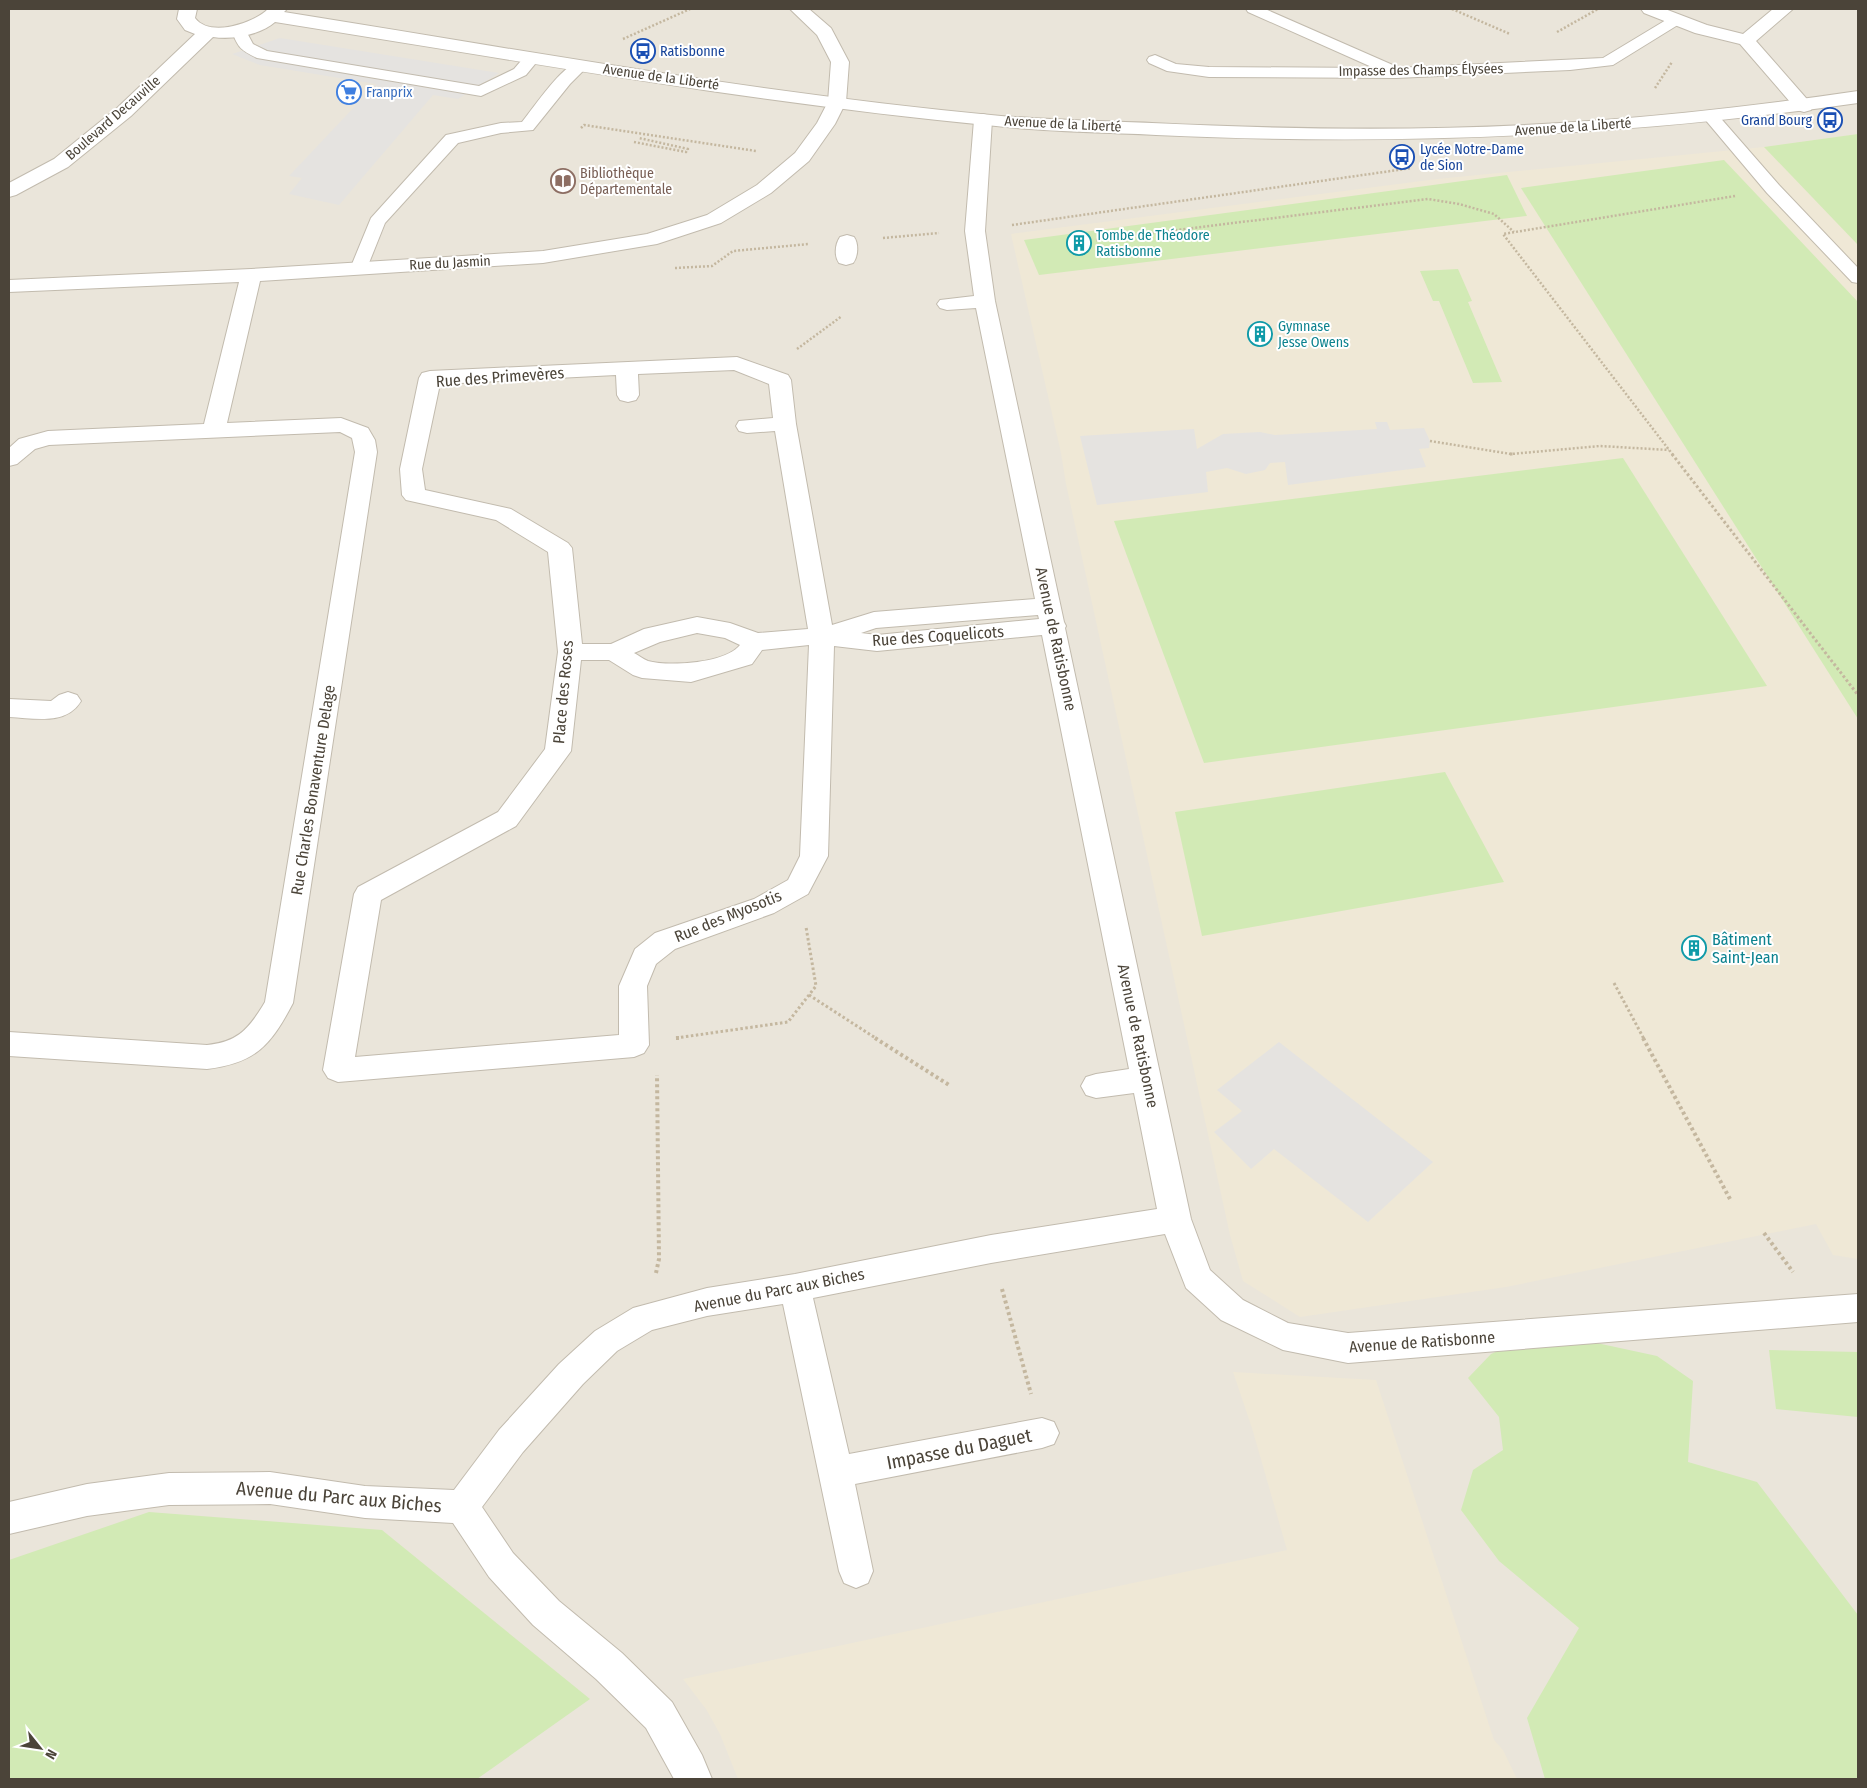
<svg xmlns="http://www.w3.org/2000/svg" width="1867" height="1788" font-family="'Fira Sans Condensed',sans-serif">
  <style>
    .residential { fill: #eae5da }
    .education { fill: #efe8d6 }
    .green { fill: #d2eab5 }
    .parking { fill: #e5e3e0 }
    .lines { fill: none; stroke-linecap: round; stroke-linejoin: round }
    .service-casing { stroke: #c2bbae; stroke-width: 2 }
    .pedestrian-casing { stroke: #c2bbae; stroke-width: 2 }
    .minor-casing { stroke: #c2bbae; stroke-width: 2 }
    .tertiary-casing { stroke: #c2bbae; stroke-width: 2 }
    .path-far2 { stroke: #c4b79f; stroke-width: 2.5; stroke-dasharray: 2 2; stroke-linecap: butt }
    .path-far1 { stroke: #c4b79f; stroke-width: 3; stroke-dasharray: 2.5 2.5; stroke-linecap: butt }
    .path { stroke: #c4b79f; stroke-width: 4; stroke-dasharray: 3 3; stroke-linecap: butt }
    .service { fill: #fff; fill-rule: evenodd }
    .pedestrian { fill: #fff; fill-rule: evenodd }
    .minor { fill: #fff; fill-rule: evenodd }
    .tertiary { fill: #fff; fill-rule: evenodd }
    .labels { text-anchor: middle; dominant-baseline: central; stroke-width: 4; stroke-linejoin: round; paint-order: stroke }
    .far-transit-label { font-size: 14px; fill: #164399; stroke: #fff; text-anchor: start }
    .far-street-label { font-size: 14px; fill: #4b4439; stroke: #fff }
    .far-shop-label { font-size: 14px; fill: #366cbe; stroke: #fff; text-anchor: start }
    .far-education-label { font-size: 14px; fill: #785e54; stroke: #fff; text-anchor: start }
    .far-culture-label { font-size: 14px; fill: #0d838f; stroke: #fff; text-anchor: start }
    .street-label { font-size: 16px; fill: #4b4439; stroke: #fff }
    .culture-label { font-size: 16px; fill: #0d838f; stroke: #fff; text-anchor: start }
    .near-street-label { font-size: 19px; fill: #4b4439; stroke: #fff }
  </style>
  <rect width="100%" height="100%" fill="#f6f3ec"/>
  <rect class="residential" x="9" y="9" width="1849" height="1770"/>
  <g class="education">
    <polygon points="1858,134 1858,1259 1833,1255 1816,1224 1506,1287 1300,1317 1243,1281 1230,1235 1066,484 1061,453 1011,234 1437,179 1764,147"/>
    <polygon points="1233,1372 1376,1380 1494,1740 1503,1750 1517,1779 738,1779 720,1734 706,1709 683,1679 1287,1550 1252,1428"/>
  </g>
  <g class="green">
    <polygon points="1858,134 1858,245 1764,147"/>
    <polygon points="1724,160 1858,302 1858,719 1521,188"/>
    <polygon points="1507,175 1527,216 1039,275 1024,240"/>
    <polygon points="1458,269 1472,301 1468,302 1502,382 1473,383 1439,301 1433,301 1420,271"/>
    <polygon points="1623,458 1767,686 1204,763 1114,521"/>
    <polygon points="1445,772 1504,882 1202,936 1175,812"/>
    <polygon points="1541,1331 1657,1356 1693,1381 1688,1462 1757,1482 1858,1615 1858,1779 1545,1779 1527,1718 1579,1628 1499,1561 1461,1510 1473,1470 1503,1450 1499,1417 1468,1378 1491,1354"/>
    <polygon points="1769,1350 1858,1352 1858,1417 1776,1409"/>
    <polygon points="149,1512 382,1530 590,1699 477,1779 9,1779 9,1560"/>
  </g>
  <g class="parking">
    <polygon points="280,38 499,73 458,99 433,95 339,205 289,194 302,178 289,176 376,84 260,65 232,54"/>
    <polygon points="1375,422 1387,422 1390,430 1424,428 1430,441 1429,448 1419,449 1426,467 1288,485 1285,462 1270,463 1265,470 1246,474 1227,468 1206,472 1208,492 1097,505 1080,436 1194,429 1197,449 1223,434 1260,432 1275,435 1377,429"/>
    <polygon points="1279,1042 1433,1162 1368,1222 1274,1149 1251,1169 1214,1132 1242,1111 1217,1090"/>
  </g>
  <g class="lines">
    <defs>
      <g id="service">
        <polygon points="1246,9 1265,9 1395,66 1396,68 1603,58 1671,17 1681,17 1684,20 1681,23 1613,65 1570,70 1396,78 1209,77 1167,71 1149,63 1147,60 1149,57 1155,55 1176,64 1209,67 1374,68 1248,12"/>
        <path d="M240,27L245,29L253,44L267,51L479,86L514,69L526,55H538L540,58L526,75L481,96L257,58C241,50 239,49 232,32L235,29Z"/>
        <path d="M580,61L586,63L588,66L570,84L533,130L501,133L458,143L385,223L365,273L359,274L353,273L350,269L371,218L446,135L501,123L522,122C535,106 561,66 580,61Z"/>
        <polygon points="1711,112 1717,114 1779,185 1858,268 1858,283 1852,282 1767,193 1703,117 1705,114"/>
      </g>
      <polygon id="pedestrian" points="790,9 809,9 831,28 849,62 846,102 844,106 837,108 830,106 828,102 831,62 817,35"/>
      <g id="minor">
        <polygon points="1641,9 1665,9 1707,25 1743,34 1773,9 1793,9 1756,41 1813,106 1811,110 1804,112 1797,110 1740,44 1695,33 1644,13"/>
        <path d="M837,96L844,98L846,102L835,124L809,161L771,193L721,223L657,244L543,263L260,281L227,423L341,418L368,428L375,440L377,452L293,1003C271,1045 256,1063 207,1069L9,1056V1032L207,1045C236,1042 247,1031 262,1007L265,1002L355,452L352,438L340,432L49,445L35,449L17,464L9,466V448L19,439L48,431L204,424L239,282L9,292V280L251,269L543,251L647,234L707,215L757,185L795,153L817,123L830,98Z"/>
        <path d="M983,114L990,116L992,120L985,231L995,301L1064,622L1066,626L1065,628L1191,1219L1210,1270L1243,1300L1288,1323L1348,1333L1858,1294V1322L1348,1363L1283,1350L1221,1320L1186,1288L1165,1234L991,1263L813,1298L849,1454L1042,1418L1054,1422L1059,1433L1054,1444L1042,1448L855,1484L873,1571L868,1583L856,1588L844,1583L839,1571L783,1304L707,1316L652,1330L617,1351L583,1384L523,1452L482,1507L513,1553L559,1601L622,1653L672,1702L702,1755L712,1779H674L646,1728L596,1679L533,1625L489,1577L453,1523L365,1518L270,1504L169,1505L87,1516L9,1534V1502L87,1484L169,1473L270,1472L365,1486L454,1490L499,1430L559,1364L595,1331L633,1308L707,1288L795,1274L991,1235L1157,1209L1134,1093L1096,1098L1086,1095L1081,1086L1086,1077L1096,1074L1129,1069L1042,635L877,651L834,646L828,856L808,894L774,913L675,949L656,964L647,986L649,1045L644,1053L634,1057L338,1082L328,1078L323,1070L354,894L358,887L498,812L545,749L558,652L548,552L496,520L406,500L402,495L400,469L419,378L422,373L430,371L737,357L788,375L791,380L796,424L832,625L874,612L1035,599L976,308L947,310L940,308L937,304L940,300L974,296L965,231L974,120L976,116ZM734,370L769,384L773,418L739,421L736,426L739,431L747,433L775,431L808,629L758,633L730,623L697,617L644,629L611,644H582L572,548L568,543L511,509L425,490L422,469L440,384L616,375L617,395L620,400L628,402L636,400L639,395L638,374ZM1038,615L1039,619L877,635L861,633L876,628ZM697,633L725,638L740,645C726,663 669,667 648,661C643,659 638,655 634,653L660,642ZM809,645L800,856L788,880L754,899L655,933L635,949L619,986V1035L355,1057L381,900L516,826L571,751L581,660H609L633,675L642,678L691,682L752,664L762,650Z"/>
        <path d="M847,235L854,237C859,244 858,257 853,263L846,265L839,263C834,256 835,244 840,237Z"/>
        <path d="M68,692L77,695L81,701C66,726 34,718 9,717V699L51,701L59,695Z"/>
      </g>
      <path id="tertiary" d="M179,9H197L195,18C210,38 254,23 268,9H287L284,12C522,50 761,94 1001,116C1051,120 1102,121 1152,123C1298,130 1444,132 1589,121C1679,115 1769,104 1858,91V103C1622,137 1394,146 1156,135C1103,132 1049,132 996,126C754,103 515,60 275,22C260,35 233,40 213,37L131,116L68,167L16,195L9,197V183L54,159L117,108L195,34L185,30L177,19Z"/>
    </defs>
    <use href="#service" class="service-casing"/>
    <use href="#pedestrian" class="pedestrian-casing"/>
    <use href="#minor" class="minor-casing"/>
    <use href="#tertiary" class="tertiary-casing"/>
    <g class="path-far2">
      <polyline points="1452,9 1510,34"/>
      <polyline points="1557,32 1598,9"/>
      <polyline points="623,39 690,9"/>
      <polyline points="1655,88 1672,62"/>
      <polyline points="581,128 584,125 756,151"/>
      <polyline points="634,142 686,152 688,149 639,138"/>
      <polyline points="1012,225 1412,168"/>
      <polyline points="883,238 939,233"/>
      <polyline points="1096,240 1428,199 1459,204 1494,214 1514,232"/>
      <polyline points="675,268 712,266 733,251 809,244"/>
      <polyline points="797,349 842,316"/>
      <polyline points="1430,441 1511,454 1600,446 1669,450"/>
      <polyline points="1673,455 1503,234 1735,196"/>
    </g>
    <g class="path-far1">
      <polyline points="1510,454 1513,454"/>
      <polyline points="1672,454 1858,695"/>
      <polyline points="1614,983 1644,1039"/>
      <polyline points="809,995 877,1039"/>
      <polyline points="676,1038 788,1022 816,986 806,927"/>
    </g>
    <g class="path">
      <polyline points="676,1038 679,1038"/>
      <polyline points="875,1038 949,1085"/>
      <polyline points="1643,1038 1730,1199"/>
      <polyline points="1764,1233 1793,1272"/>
      <polyline points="656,1273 659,1259 657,1075"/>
      <polyline points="1002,1289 1031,1394"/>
    </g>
    <use href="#service" class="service"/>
    <use href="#pedestrian" class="pedestrian"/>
    <use href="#minor" class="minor"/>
    <use href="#tertiary" class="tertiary"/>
  </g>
  <defs>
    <symbol id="bus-ring" viewBox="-11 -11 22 22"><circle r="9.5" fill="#fff" stroke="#1a4fb4" stroke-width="1.5"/><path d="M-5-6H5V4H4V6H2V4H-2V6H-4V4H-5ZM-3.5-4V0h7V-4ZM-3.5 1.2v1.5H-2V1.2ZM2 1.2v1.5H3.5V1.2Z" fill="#1a4fb4"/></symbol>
    <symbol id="supermarket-ring" viewBox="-11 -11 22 22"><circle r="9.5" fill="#fff" stroke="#3f7fe0" stroke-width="1.5"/><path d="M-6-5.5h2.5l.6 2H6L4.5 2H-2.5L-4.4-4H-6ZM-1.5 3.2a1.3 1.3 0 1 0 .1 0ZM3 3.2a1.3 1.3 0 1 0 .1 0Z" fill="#3f7fe0"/></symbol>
    <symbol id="library-ring" viewBox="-11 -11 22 22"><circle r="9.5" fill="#fff" stroke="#8d6e63" stroke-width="1.5"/><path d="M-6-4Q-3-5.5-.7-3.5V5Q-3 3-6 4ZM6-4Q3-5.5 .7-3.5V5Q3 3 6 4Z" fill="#8d6e63"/></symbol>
    <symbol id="building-ring" viewBox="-11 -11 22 22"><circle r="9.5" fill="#fff" stroke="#0f9aa8" stroke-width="1.5"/><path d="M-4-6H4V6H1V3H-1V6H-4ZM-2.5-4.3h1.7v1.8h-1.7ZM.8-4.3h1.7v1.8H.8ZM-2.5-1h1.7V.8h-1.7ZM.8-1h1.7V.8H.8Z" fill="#0f9aa8"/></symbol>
  </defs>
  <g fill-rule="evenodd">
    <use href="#bus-ring" x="629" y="37" width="28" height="28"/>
    <use href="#supermarket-ring" x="335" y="78" width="28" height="28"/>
    <use href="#bus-ring" x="1816" y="106" width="28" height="28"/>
    <use href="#bus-ring" x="1388" y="143" width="28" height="28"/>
    <use href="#library-ring" x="549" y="167" width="28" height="28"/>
    <use href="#building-ring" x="1065" y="229" width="28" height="28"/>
    <use href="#building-ring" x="1246" y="320" width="28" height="28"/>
    <use href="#building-ring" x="1680" y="934" width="28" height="28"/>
  </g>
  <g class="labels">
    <g class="far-transit-label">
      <text x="660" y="51">Ratisbonne</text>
      <text x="1812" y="120" text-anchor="end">Grand Bourg</text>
      <text x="1420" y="149">Lycée Notre-Dame<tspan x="1420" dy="16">de Sion</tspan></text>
    </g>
    <g class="far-street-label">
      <text transform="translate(1421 70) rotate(-1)">Impasse des Champs Élysées</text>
      <text transform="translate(661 77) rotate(8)">Avenue de la Liberté</text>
      <text transform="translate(113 118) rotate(-41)">Boulevard Decauville</text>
      <text transform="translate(1063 124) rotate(3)">Avenue de la Liberté</text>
      <text transform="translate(1573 127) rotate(-4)">Avenue de la Liberté</text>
      <text transform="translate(450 263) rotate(-3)">Rue du Jasmin</text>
    </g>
    <g class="far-shop-label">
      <text x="366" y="92">Franprix</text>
    </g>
    <g class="far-education-label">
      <text x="580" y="173">Bibliothèque<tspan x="580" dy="16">Départementale</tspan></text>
    </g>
    <g class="far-culture-label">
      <text x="1096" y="235">Tombe de Théodore<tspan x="1096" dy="16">Ratisbonne</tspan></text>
      <text x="1278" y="326">Gymnase<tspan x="1278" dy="16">Jesse Owens</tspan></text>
    </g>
    <g class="street-label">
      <text transform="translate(500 377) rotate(-4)">Rue des Primevères</text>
      <text transform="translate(938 636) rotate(-4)">Rue des Coquelicots</text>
      <text transform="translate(1056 639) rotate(78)">Avenue de Ratisbonne</text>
      <text transform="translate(563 692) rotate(-85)">Place des Roses</text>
      <text transform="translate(313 790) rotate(-81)">Rue Charles Bonaventure Delage</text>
      <text transform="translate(728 916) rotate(-22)">Rue des Myosotis</text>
      <text transform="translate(1138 1036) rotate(78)">Avenue de Ratisbonne</text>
      <text transform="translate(779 1290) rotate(-11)">Avenue du Parc aux Biches</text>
      <text transform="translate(1422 1342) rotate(-4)">Avenue de Ratisbonne</text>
    </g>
    <g class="culture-label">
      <text x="1712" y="939">Bâtiment<tspan x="1712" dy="18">Saint-Jean</tspan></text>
    </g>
    <g class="near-street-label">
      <text transform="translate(959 1449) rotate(-11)">Impasse du Daguet</text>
      <text transform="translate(339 1497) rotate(5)">Avenue du Parc aux Biches</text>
    </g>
  </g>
  <rect width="1867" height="1788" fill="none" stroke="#4b4439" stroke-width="20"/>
  <g transform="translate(40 1748) rotate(120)" stroke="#ffffff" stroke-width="4" paint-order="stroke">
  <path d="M0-4L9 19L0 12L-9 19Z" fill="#4b4439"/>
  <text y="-8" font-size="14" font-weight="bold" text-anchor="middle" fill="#4b4439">N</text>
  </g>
</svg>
